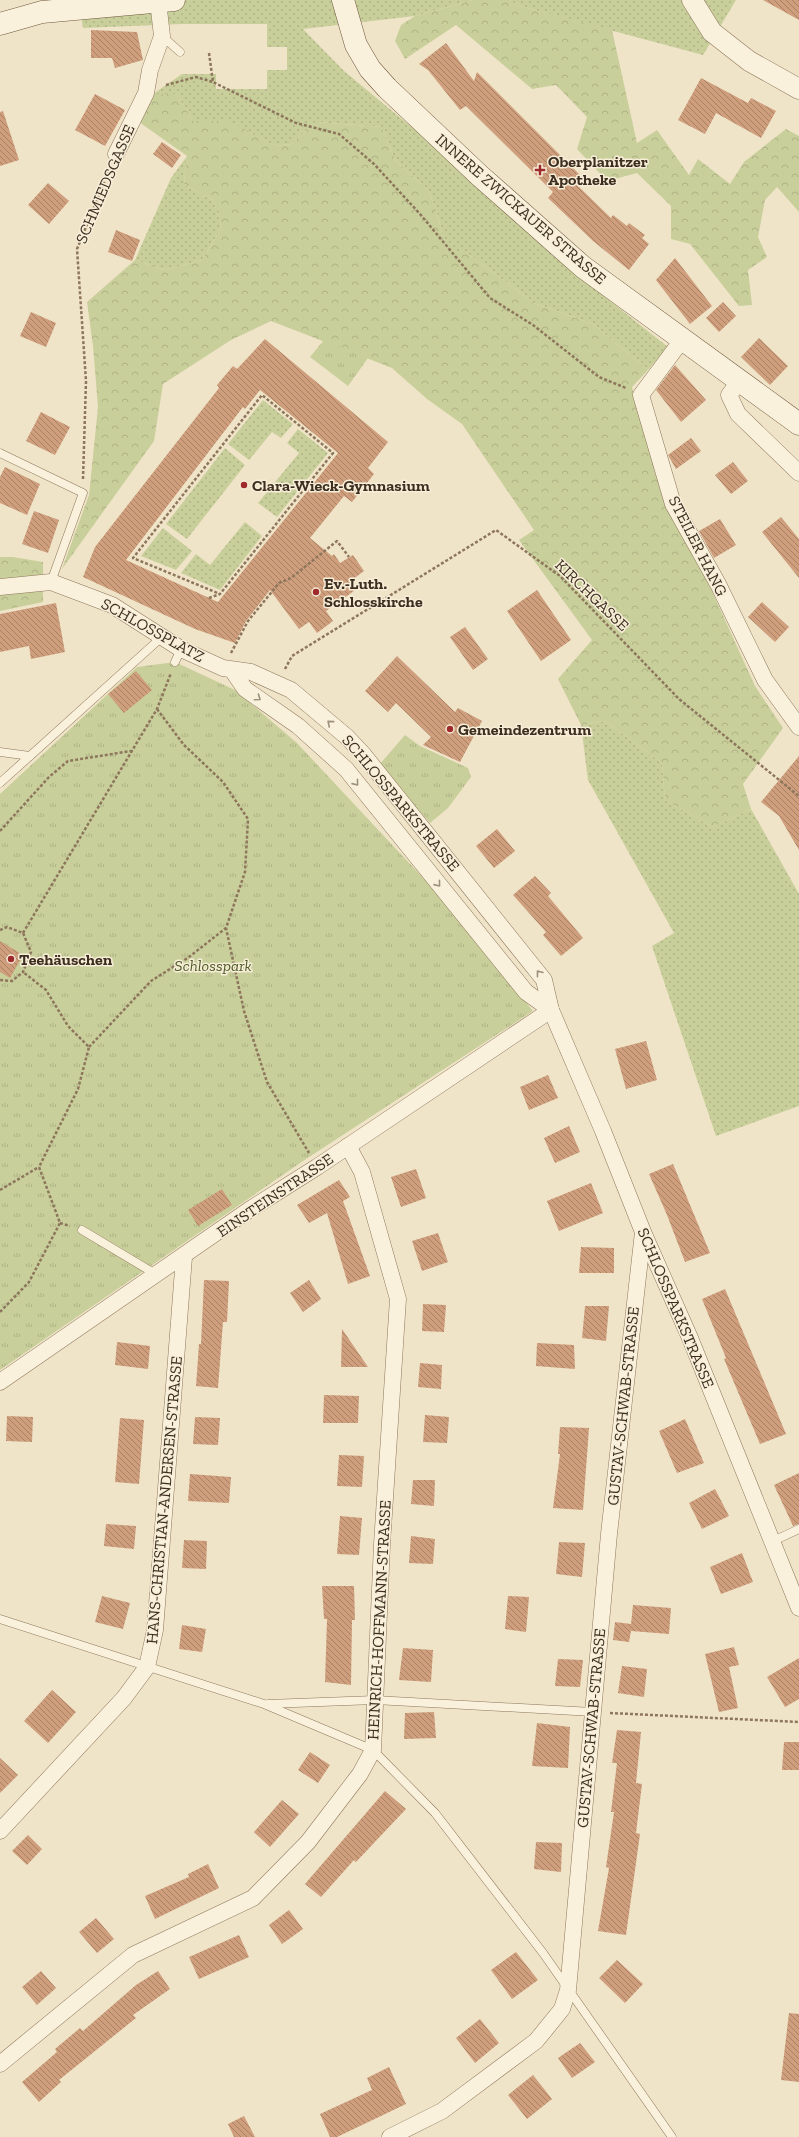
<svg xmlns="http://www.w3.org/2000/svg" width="799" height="2137" font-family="'Zilla Slab',serif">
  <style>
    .grass { fill: url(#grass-dots) }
    .forest { fill: url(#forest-crowns) }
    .park { fill: url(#park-tufts) }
    .building { fill: url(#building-back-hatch); fill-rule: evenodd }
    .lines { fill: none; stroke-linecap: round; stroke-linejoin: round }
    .service-casing { stroke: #8d765c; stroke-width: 9 }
    .minor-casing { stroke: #8d765c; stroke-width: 17 }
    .tertiary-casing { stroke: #8d765c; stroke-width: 21 }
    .secondary-casing { stroke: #6f573f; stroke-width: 23 }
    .path { stroke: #8d765c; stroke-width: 2.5; stroke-dasharray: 3 2; stroke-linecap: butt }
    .service { stroke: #faf1dc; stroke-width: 8 }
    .minor { stroke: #faf1dc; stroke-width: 16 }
    .tertiary { stroke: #faf1dc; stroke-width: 20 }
    .secondary { stroke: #faf1dc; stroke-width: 22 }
    .oneway { stroke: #9c907e }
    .poi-dot { fill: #9e2a2b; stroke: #f7eed8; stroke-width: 1.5 }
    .labels { text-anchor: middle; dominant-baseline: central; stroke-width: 3; stroke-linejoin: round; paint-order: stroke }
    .poi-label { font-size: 16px; font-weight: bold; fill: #3d2e20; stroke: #f7eed8; text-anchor: start }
    .street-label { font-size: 16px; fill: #3d2e20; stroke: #f7eed8 }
    .park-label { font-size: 16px; font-style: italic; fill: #4d5a26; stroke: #f7eed8 }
  </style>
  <defs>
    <pattern id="grass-dots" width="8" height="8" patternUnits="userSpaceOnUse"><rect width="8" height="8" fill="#c9cf9b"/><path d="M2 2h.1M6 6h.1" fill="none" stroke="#aeb285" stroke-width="1.8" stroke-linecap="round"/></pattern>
    <pattern id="forest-crowns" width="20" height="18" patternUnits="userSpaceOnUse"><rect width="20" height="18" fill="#c9cf9b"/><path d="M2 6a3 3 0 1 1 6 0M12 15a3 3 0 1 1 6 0" fill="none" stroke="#aeb285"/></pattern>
    <pattern id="park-tufts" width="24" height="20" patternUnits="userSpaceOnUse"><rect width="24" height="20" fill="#c9cf9b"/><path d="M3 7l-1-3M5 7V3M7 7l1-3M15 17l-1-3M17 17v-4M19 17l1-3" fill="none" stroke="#aeb285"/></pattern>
    <pattern id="building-back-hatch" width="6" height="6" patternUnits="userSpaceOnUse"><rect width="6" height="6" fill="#cf9f7d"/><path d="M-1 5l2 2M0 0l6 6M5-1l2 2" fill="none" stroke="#a98266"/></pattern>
  </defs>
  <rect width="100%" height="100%" fill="#f0e4c8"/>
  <g class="grass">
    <polygon points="78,0 473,0 415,16 303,29 344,71 421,135 552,255 668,347 648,370 593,324 534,303 467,253 447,253 437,213 429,191 395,160 382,127 316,122 291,144 275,146 230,122 193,121 176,94 153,94 182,74 216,74 216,89 267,89 267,70 287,70 287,47 267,47 267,24 182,24 83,28"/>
    <polygon points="510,0 736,0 703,55 516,5"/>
    <polygon points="187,156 184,185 213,200 222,227 202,260 164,270 135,260 171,178"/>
    <polygon points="263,400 293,424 281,438 272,432 249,460 228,444"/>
    <polygon points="298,429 328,453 277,517 258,503 299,453 287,443"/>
    <polygon points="225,448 245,465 187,539 166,524"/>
    <polygon points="245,522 262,536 220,590 181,573 196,554 210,565"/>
    <polygon points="163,528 192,551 176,570 141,556"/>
    <polygon points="605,721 662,763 665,800 713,827 751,809 799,894 799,1106 716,1136 652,946 674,933 588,780 581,725"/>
  </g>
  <g class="forest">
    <polygon points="473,0 510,0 516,5 612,30 637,143 657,130 689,175 698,159 730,184 744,162 786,129 799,136 799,212 777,187 765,200 758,237 767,257 748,270 752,305 739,306 690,244 671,239 671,206 637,173 607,181 577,149 587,117 556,85 532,89 456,25 405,59 395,41 401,25 415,16"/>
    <polygon points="153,94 176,94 193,121 230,121 275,146 291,144 316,122 382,127 395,160 429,191 437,213 447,253 467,253 534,303 593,324 648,370 632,387 636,405 671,501 755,686 783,728 743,784 751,809 713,827 665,800 662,763 605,721 581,725 558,679 592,640 519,540 534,530 462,424 427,399 392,368 271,321 231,340 163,384 154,441 62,569 89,495 98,407 93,346 87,302 135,260 164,270 202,260 222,227 213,200 184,185 187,156 139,122"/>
    <polygon points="0,557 13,557 43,562 43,602 0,611"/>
  </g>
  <g class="park">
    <polygon points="324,340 368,358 348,386 310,357"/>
    <polygon points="175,662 235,690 297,743 440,896 533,1011 303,1161 0,1370 0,794 137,667"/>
    <polygon points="405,735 420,746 468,768 471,777 448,808 430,823 379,765"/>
  </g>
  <g class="building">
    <polygon points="763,0 799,0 799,20"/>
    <polygon points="91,30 137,32 143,60 115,68 112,58 91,58"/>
    <polygon points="446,43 474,81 477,72 586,181 576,184 611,218 613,215 627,226 629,223 645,235 642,238 649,244 629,270 593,241 548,198 553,192 466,106 460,110 428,70 419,64"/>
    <polygon points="701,78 748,103 751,98 776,111 761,138 716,113 705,134 678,120"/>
    <polygon points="95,94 125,110 105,146 75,130"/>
    <polygon points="3,111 19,160 0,166 0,112"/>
    <polygon points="162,142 181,155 172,168 153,154"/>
    <polygon points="48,183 69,201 49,224 28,205"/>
    <polygon points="116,230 140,240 132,261 108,252"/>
    <polygon points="675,258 712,306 690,324 656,280"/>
    <polygon points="723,302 736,316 719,332 706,318"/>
    <polygon points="31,312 56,323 46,347 20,336"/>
    <polygon points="759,338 788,366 770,385 741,357"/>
    <path d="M265,339L388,442L368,468L374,474L352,502L344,496L310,538L332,556L334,554L340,563L353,555L364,571L352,580L358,588L326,611L333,621L317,633L309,622L299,629L270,590L246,621L235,643L195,629L83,577L95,547L219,388L217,385L233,366L237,369ZM260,390L338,453L218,602L126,560L243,407L245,409Z"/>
    <polygon points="675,365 706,400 681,422 656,390"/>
    <polygon points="41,412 70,427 55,455 26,441"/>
    <polygon points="691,438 701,451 676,469 668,455"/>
    <polygon points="733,462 748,481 731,494 715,475"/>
    <polygon points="5,467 40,484 27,515 0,503 0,477"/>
    <polygon points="34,511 59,520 48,553 22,544"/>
    <polygon points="781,517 799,539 799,578 762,532"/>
    <polygon points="720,519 736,545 714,558 699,531"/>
    <polygon points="537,590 571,640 541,661 507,611"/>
    <polygon points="762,602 789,627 775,642 748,617"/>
    <polygon points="56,603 65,652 31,659 29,646 0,652 0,614"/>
    <polygon points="465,627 488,659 473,670 450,637"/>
    <polygon points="397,656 455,712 458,708 482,721 460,762 423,745 431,737 396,703 388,712 365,691"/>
    <polygon points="136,671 152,690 124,713 108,694"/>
    <polygon points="799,756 799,850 779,816 761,802"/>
    <polygon points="497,829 515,851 494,868 476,846"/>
    <polygon points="535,876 551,893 548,896 583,938 561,956 543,935 546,932 513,895"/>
    <polygon points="0,941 23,955 10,978 0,972"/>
    <polygon points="646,1041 657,1080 626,1089 615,1049"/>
    <polygon points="548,1075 558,1098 529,1110 520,1087"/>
    <polygon points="569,1126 580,1152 555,1163 544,1138"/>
    <polygon points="673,1164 710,1253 685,1262 667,1215 649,1174"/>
    <polygon points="416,1169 426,1198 401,1207 391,1177"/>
    <polygon points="339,1180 350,1197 343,1201 370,1276 348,1284 327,1213 309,1223 297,1205"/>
    <polygon points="591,1183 603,1213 559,1231 547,1201"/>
    <polygon points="222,1189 232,1205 198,1226 188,1210"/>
    <polygon points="438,1233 448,1262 422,1271 412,1241"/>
    <polygon points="581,1247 614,1248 614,1273 579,1273"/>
    <polygon points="204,1280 229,1281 227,1322 223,1322 218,1388 196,1386 199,1344 201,1344"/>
    <polygon points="309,1280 321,1299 303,1312 290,1293"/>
    <polygon points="725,1289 786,1434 760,1444 724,1359 726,1358 702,1299"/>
    <polygon points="423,1304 446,1305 444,1332 422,1331"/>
    <polygon points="585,1306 609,1306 606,1341 582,1338"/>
    <polygon points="342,1329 368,1367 341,1367"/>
    <polygon points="117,1342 150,1346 148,1369 115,1365"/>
    <polygon points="537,1343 574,1345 575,1369 536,1366"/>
    <polygon points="420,1363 442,1365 441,1389 418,1387"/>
    <polygon points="324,1395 359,1396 358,1423 323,1423"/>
    <polygon points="425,1415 449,1417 447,1443 423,1442"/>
    <polygon points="7,1416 33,1417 32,1442 6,1441"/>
    <polygon points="195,1417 220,1418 218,1445 193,1444"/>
    <polygon points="120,1418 144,1420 139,1484 115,1482"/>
    <polygon points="685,1419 704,1463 677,1473 659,1431"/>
    <polygon points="560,1427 589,1428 583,1510 553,1508 560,1454 558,1454"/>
    <polygon points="339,1455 364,1456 362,1487 337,1486"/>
    <polygon points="799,1473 799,1524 793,1526 774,1485"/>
    <polygon points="190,1474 231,1477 229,1503 188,1501"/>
    <polygon points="413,1480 435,1480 434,1506 411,1504"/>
    <polygon points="715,1489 729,1516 702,1529 689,1503"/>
    <polygon points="340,1516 362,1518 359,1555 337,1554"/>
    <polygon points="106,1524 136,1526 134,1549 104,1546"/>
    <polygon points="411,1536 435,1539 433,1564 409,1563"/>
    <polygon points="184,1540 207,1541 206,1569 182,1568"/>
    <polygon points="559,1542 585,1543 582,1577 556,1574"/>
    <polygon points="742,1553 753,1582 721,1594 710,1567"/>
    <polygon points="322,1586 354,1586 355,1620 352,1620 351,1685 325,1682 327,1619 324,1619"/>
    <polygon points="102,1596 130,1603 123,1629 95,1622"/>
    <polygon points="508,1596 529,1597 526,1632 505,1629"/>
    <polygon points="633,1605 671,1608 669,1634 631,1631 629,1642 613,1640 615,1622 631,1624"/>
    <polygon points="182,1625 206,1629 202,1652 179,1649"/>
    <polygon points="734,1647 739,1665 729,1667 738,1708 719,1712 705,1654"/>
    <polygon points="403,1648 433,1650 431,1682 399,1680"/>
    <polygon points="799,1658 799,1699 785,1707 767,1677"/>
    <polygon points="558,1659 583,1660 580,1687 555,1686"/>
    <polygon points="622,1666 647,1669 644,1697 618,1693"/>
    <polygon points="52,1690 76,1712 48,1743 24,1721"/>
    <polygon points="434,1712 436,1738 404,1739 405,1713"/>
    <polygon points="537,1723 570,1727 568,1768 532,1766"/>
    <polygon points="617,1730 641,1732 636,1783 642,1784 636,1833 640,1834 626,1935 598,1931 609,1868 606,1867 614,1812 611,1812 617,1763 612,1763"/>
    <polygon points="784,1742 799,1742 799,1770 782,1770"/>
    <polygon points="310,1752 330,1765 318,1783 298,1770"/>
    <polygon points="0,1758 18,1775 0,1793"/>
    <polygon points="385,1791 406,1809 356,1862 354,1860 321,1897 305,1884"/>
    <polygon points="282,1800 299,1814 270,1847 254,1832"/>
    <polygon points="28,1835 42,1849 27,1865 12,1851"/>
    <polygon points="536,1842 562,1843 561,1872 534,1869"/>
    <polygon points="208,1864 219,1888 155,1919 145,1896 189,1877 188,1874"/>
    <polygon points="289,1910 303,1929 282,1944 269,1925"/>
    <polygon points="96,1918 114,1939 97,1953 79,1932"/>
    <polygon points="239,1935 249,1957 199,1979 189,1957"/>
    <polygon points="516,1952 538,1980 512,1999 491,1970"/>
    <polygon points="617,1960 643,1984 625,2003 599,1978"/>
    <polygon points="41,1971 56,1988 37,2005 22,1987"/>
    <polygon points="158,1971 170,1989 133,2015 136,2018 59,2080 61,2082 39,2102 22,2082 57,2052 55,2049 80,2028 83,2031 136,1985"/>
    <polygon points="789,2013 799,2014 799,2082 781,2080"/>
    <polygon points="480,2019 499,2043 475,2063 456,2038"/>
    <polygon points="580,2043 595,2062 572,2078 558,2058"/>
    <polygon points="389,2067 406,2104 337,2137 330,2137 320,2114 372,2090 367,2078"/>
    <polygon points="533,2075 552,2099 527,2119 508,2095"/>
    <polygon points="244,2116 255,2137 234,2137 228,2124"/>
  </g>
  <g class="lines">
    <defs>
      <g id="service">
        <polyline points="162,36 180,52"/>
        <polyline points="0,453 83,493 51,582"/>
        <polyline points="175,662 181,649"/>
        <polyline points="0,752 30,756"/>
        <polyline points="0,783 163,636"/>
        <polyline points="82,1230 157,1275"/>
        <polyline points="771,1542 799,1529"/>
        <polyline points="0,1619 264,1704 373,1750 435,1813 543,1953 672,2137"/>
        <polyline points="268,1704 375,1700 593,1712"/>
      </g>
      <g id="minor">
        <polyline points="116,154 146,93 150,70 162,36 158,1"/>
        <polyline points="682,340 641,395 673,504 718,584 765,680 799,727"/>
        <polyline points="739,382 729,395 738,414 799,473"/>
        <polyline points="0,587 51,582 112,605 181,649 223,668 251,672 291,690 347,737 363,754 544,980 551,1010 603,1131 643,1232 690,1338 799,1608"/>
        <polyline points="232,670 245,689 298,726 346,769 526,992 551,1010"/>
        <polyline points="0,1382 249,1210 317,1167 551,1010"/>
        <polyline points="0,1831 124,1698 147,1667 155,1630 184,1257"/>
        <polyline points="0,2064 133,1955 253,1898 308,1842 360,1774 373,1750 382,1544 398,1299 362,1172 348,1146"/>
        <polyline points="390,2137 442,2111 536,2041 562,2009 568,1990 609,1534 643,1232"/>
      </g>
      <polyline id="tertiary" points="692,0 712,32 749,61 799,89"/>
      <g id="secondary">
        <polyline points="343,0 356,45 370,69 387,88 479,175 583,267 799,424"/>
        <polyline points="0,24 42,12 174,0"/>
      </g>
    </defs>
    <use href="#service" class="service-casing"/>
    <use href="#minor" class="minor-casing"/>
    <use href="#tertiary" class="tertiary-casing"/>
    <use href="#secondary" class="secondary-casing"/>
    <g class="path">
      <polyline points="209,53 213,82 296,123 339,134 374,164 420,214 490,298 533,325 599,377 626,388"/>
      <polyline points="166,85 196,77 213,82"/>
      <polyline points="83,479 86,381 77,249 110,168"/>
      <polyline points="209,598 220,594 333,453 262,395 133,558 220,594"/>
      <polyline points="231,653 248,621 279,583 291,578 337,541 349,557"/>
      <polyline points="285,669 292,656 496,530 560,576 679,699 799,796"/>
      <polyline points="157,709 184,745 223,782 248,819 245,872 226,928 244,1011 267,1082 309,1153"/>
      <polyline points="0,831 49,777 68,761 131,751"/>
      <polyline points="0,930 7,927 23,933 31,952 23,972 12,981 0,980"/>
      <polyline points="23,933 157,709 171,673"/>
      <polyline points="89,1047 151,981 189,957 226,928"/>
      <polyline points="0,1190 39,1167"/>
      <polyline points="60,1223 70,1226"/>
      <polyline points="0,1312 29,1282 60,1223 39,1167 78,1089 89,1047 68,1026 46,990 23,972"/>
      <polyline points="610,1713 799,1722"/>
    </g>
    <use href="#service" class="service"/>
    <use href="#minor" class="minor"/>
    <use href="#tertiary" class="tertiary"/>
    <use href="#secondary" class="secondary"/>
  </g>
  <defs><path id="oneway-chevron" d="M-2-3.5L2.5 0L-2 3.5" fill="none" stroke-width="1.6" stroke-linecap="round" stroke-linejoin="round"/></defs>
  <g class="oneway">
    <use href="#oneway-chevron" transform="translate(258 698) rotate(35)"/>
    <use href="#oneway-chevron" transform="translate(330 723) rotate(-140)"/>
    <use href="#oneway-chevron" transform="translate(356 783) rotate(51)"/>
    <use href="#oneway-chevron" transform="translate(438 884) rotate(51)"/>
    <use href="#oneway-chevron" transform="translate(539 973) rotate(-128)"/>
  </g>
  <g class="poi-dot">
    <path d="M538 164h4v4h4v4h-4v4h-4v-4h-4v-4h4z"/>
    <circle cx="244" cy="485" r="4"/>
    <circle cx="316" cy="592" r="4"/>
    <circle cx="450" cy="729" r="4"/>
    <circle cx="11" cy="959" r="4"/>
  </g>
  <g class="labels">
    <g class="poi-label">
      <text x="548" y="161">Oberplanitzer<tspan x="548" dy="18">Apotheke</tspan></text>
      <text x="252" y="485">Clara-Wieck-Gymnasium</text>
      <text x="324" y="583">Ev.-Luth.<tspan x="324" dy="18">Schlosskirche</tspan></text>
      <text x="458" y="729">Gemeindezentrum</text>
      <text x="19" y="959">Teehäuschen</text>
    </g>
    <g class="street-label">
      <text transform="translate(105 184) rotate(-67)">SCHMIEDSGASSE</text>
      <text transform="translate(521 209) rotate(41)">INNERE ZWICKAUER STRASSE</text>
      <text transform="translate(698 546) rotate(63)">STEILER HANG</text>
      <text transform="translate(592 595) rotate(44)">KIRCHGASSE</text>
      <text transform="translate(153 630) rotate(29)">SCHLOSSPLATZ</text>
      <text transform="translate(401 803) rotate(50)">SCHLOSSPARKSTRASSE</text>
      <text transform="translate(275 1195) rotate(-34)">EINSTEINSTRASSE</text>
      <text transform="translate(676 1308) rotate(67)">SCHLOSSPARKSTRASSE</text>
      <text transform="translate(623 1406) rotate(-84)">GUSTAV-SCHWAB-STRASSE</text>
      <text transform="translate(164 1500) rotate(-85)">HANS-CHRISTIAN-ANDERSEN-STRASSE</text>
      <text transform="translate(379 1620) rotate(-87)">HEINRICH-HOFFMANN-STRASSE</text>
      <text transform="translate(591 1728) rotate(-85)">GUSTAV-SCHWAB-STRASSE</text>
    </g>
    <g class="park-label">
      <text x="213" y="965">Schlosspark</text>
    </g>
  </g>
</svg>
